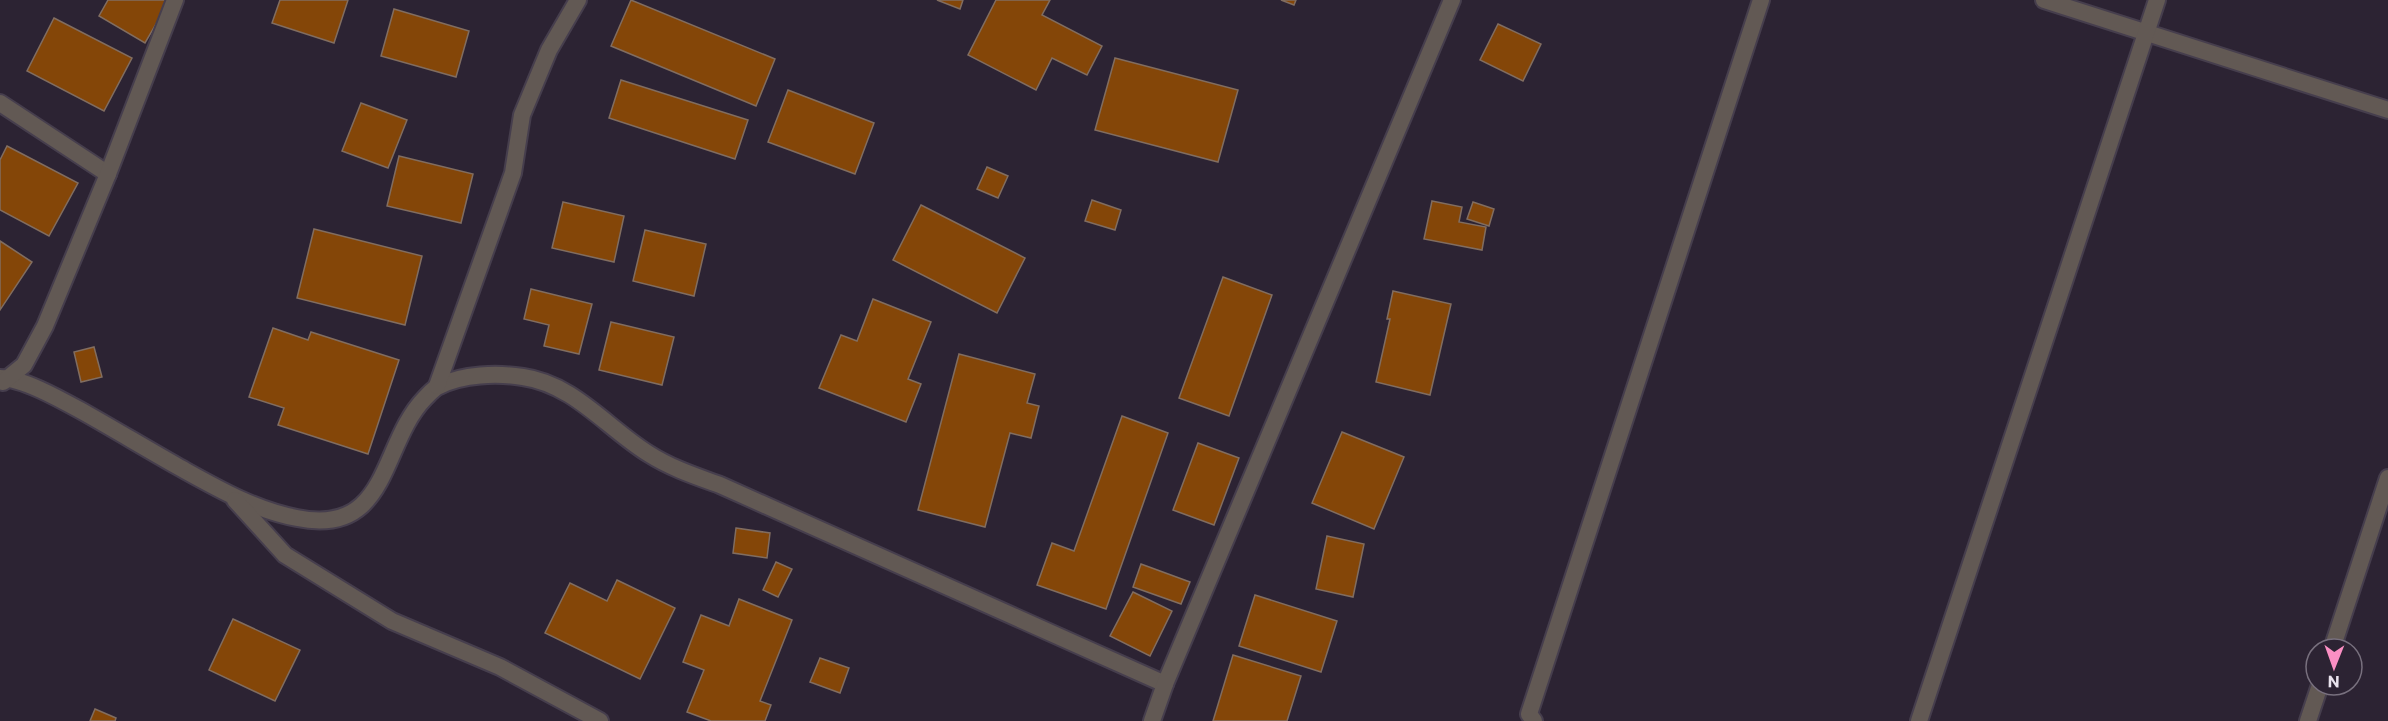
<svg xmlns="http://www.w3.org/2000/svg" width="2388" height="721" font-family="Commissioner,sans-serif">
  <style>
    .building { fill: #844608; stroke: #816d60; stroke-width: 1.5 }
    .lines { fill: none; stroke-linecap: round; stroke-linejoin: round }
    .minor-casing { stroke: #463e4d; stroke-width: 20 }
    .minor { stroke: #625954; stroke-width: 16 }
  </style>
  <rect width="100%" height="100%" fill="#2c2333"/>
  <g class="building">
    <polygon points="108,0 170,0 145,43 99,16"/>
    <polygon points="280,0 348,0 334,43 272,23"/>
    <polygon points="631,0 775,59 756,106 611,46"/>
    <polygon points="937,0 963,0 960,9"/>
    <polygon points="996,0 1050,0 1042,15 1102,46 1087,75 1052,58 1036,90 968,55"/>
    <polygon points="1281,0 1296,0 1294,5"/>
    <polygon points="394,9 469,31 456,77 381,56"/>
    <polygon points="54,18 132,58 104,111 27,71"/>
    <polygon points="1498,24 1541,44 1523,81 1480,60"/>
    <polygon points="1115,58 1238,90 1218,162 1095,130"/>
    <polygon points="621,80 748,120 735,159 609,118"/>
    <polygon points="788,90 874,123 855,174 768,142"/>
    <polygon points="361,103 407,120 388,168 342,151"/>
    <polygon points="7,146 78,183 49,236 0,210 0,160"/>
    <polygon points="399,156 473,174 461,223 387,206"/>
    <polygon points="987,167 1008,176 998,198 977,189"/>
    <polygon points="1092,200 1121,210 1115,230 1085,221"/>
    <polygon points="1432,201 1462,207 1459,222 1486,227 1482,250 1424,239"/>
    <polygon points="563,202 624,216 614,262 552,248"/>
    <polygon points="1473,202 1494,209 1489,226 1467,219"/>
    <polygon points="921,205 1025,258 997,313 893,260"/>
    <polygon points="314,229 422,256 405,325 297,298"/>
    <polygon points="645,230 706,244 694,296 633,281"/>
    <polygon points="0,241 32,262 0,310"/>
    <polygon points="1223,277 1272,295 1229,416 1179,398"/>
    <polygon points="531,289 592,304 579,354 544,346 549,325 524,319"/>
    <polygon points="1393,291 1451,304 1430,395 1376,382 1390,319 1387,319"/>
    <polygon points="873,299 931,322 908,379 921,384 906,422 819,388 841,335 857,341"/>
    <polygon points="611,322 674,337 662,385 599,370"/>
    <polygon points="273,328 308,340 311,332 399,360 368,454 278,425 284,408 249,397"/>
    <polygon points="94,347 102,377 81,382 74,352"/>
    <polygon points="959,354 1035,374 1027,403 1039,406 1031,438 1010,433 985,527 918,510"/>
    <polygon points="1122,416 1168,433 1106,609 1037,585 1052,543 1074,551"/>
    <polygon points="1342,432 1404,457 1374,529 1312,503"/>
    <polygon points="1198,443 1239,458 1214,525 1173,510"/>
    <polygon points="736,528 770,533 767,558 733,553"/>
    <polygon points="1327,536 1364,544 1353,597 1316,589"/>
    <polygon points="776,562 792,569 778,597 763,590"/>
    <polygon points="1141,564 1190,582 1181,604 1133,587"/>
    <polygon points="617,580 675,608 640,679 545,633 570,583 607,601"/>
    <polygon points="1133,592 1172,611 1150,656 1110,636"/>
    <polygon points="1255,595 1337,621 1321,672 1239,646"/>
    <polygon points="739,599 792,620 760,701 771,705 765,721 711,721 687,712 704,670 683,662 701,615 729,626"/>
    <polygon points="233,619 300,650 275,701 209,670"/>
    <polygon points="1233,655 1301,676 1287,721 1213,721"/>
    <polygon points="820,658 849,668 840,693 810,682"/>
    <polygon points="95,709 116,718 115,721 90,721"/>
  </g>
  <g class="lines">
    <defs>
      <g id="minor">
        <polyline points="2044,0 2388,110"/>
        <polyline points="0,103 108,174"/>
        <path d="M0,378C24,378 65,402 87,414C117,431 147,449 177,466C215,487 254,510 297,518C390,537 380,444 425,398C429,394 434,388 439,386C463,374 497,373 523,377C574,384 608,429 649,454C671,468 695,476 720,485L1165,684"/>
        <polyline points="3,382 24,365 45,326 108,174 175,0"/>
        <polyline points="437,386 513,173 522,115 549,50 578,0"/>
        <polyline points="235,500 285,555 392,621 500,667 600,721"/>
        <polyline points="2332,649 2388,478"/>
        <polyline points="1152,721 1165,684 1452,0"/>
        <polyline points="1534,721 1529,714 1761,0"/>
        <polyline points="1919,721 2157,0"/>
        <polyline points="2308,721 2320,685"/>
      </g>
    </defs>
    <use href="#minor" class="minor-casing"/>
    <use href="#minor" class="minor"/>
  </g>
  <g transform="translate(2334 667) rotate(181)"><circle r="28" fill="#2c2333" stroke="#78707e" stroke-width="1.5"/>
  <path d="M0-4.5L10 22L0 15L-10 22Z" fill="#fb8fc4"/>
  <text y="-9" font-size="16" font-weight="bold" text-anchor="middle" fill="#e9e3ee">N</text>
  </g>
</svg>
